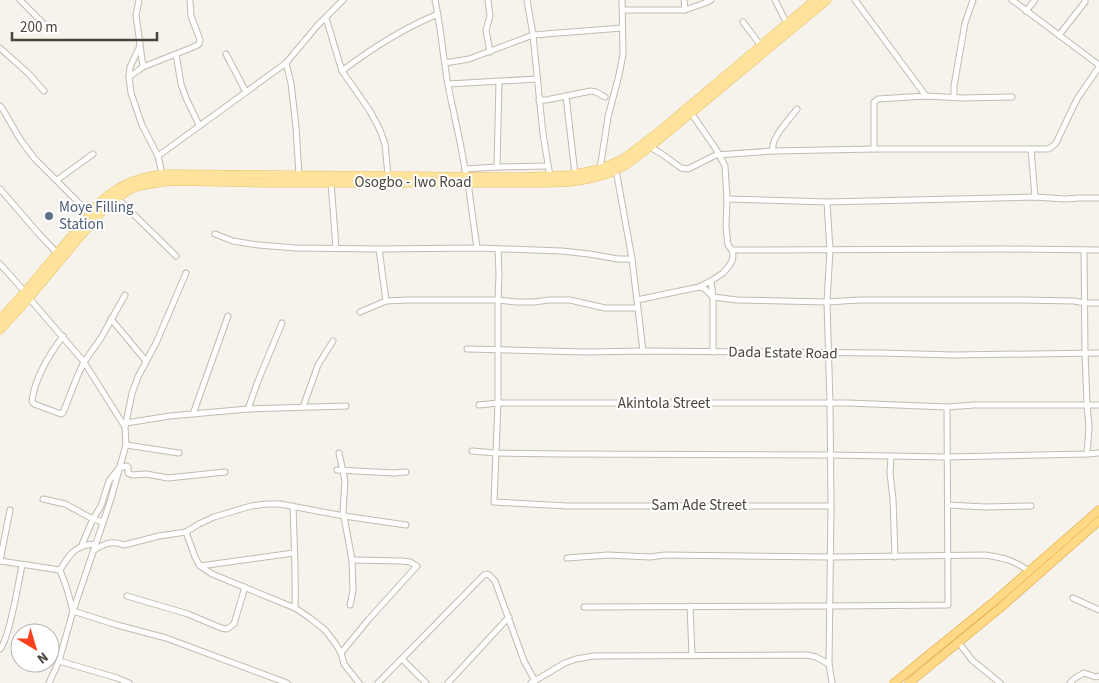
<svg xmlns="http://www.w3.org/2000/svg" width="1099" height="683" font-family="'Source Sans 3',sans-serif">
  <style>
    .lines { fill: none; stroke-linecap: round; stroke-linejoin: round }
    .minor-casing { stroke: #c2bbae; stroke-width: 7 }
    .primary-casing { stroke: #e6c16a; stroke-width: 9 }
    .trunk-casing { stroke: #e0a43c; stroke-width: 9 }
    .minor { stroke: #fff; stroke-width: 5 }
    .primary { stroke: #ffe39c; stroke-width: 8 }
    .trunk { stroke: #ffd985; stroke-width: 8 }
    .service-dot { fill: #5c6f8a; stroke: #fff; stroke-width: 2 }
    .labels { text-anchor: middle; dominant-baseline: central; stroke-width: 4; stroke-linejoin: round; paint-order: stroke }
    .street-label { font-size: 15px; fill: #4b4439; stroke: #fff }
    .service-label { font-size: 15px; fill: #4e5e75; stroke: #fff; text-anchor: start }
  </style>
  <rect width="100%" height="100%" fill="#f6f3ec"/>
  <g class="lines">
    <defs>
      <g id="minor">
        <polyline points="20,0 50,30"/>
        <polyline points="139,0 136,15 143,67"/>
        <path d="M435,0C441,28 443,57 448,85C454,116 462,146 466,177"/>
        <polyline points="488,0 490,16 486,30 490,52"/>
        <polyline points="527,0 533,35 543,134 550,176"/>
        <polyline points="684,0 685,10"/>
        <polyline points="775,0 787,24"/>
        <polyline points="855,0 926,96"/>
        <polyline points="1012,0 1099,65"/>
        <polyline points="623,10 685,10 705,3 711,0"/>
        <polyline points="1026,11 1035,0"/>
        <polyline points="326,18 342,71 370,111 380,130 385,144 388,176"/>
        <polyline points="743,22 761,46"/>
        <polyline points="1059,35 1085,2 1085,0"/>
        <polyline points="140,46 130,67 129,77 131,93 142,125 158,156 162,174"/>
        <polyline points="0,48 28,73 44,91"/>
        <polyline points="176,54 181,84 186,98 199,125"/>
        <polyline points="226,54 246,92"/>
        <polyline points="286,63 291,83 296,127 299,175"/>
        <polyline points="445,63 469,59 533,35 622,28"/>
        <path d="M342,71C372,48 404,28 438,14"/>
        <polyline points="129,77 143,67 196,46 199,44 200,40 191,16 190,0"/>
        <polyline points="448,84 537,79"/>
        <polyline points="566,96 575,174"/>
        <polyline points="954,97 954,86 965,23 973,0"/>
        <polyline points="539,100 546,100 591,91 596,92 605,97"/>
        <polyline points="0,106 2,108 20,139 34,158 90,214"/>
        <polyline points="650,147 662,154 681,168 688,169 716,155 773,151 874,149 1048,149 1053,146 1056,143 1077,99 1099,67"/>
        <polyline points="874,149 874,102 878,99 926,96 962,98 1012,97"/>
        <polyline points="1031,149 1035,197"/>
        <path d="M773,151C770,138 790,119 797,109"/>
        <polyline points="158,156 286,63 317,26 343,0"/>
        <polyline points="497,167 499,82"/>
        <polyline points="465,169 497,167 547,166"/>
        <polyline points="600,169 608,117 619,75 623,54 622,0"/>
        <polyline points="616,170 632,259 643,351"/>
        <polyline points="57,180 93,154"/>
        <polyline points="331,182 336,248"/>
        <polyline points="468,183 477,248"/>
        <polyline points="0,189 38,233 57,253"/>
        <polyline points="117,198 176,256"/>
        <polyline points="727,199 827,202 1035,197 1065,199 1079,198 1099,198"/>
        <polyline points="827,202 830,250 827,302 830,404 831,506 829,664 832,683"/>
        <polyline points="215,234 233,241 258,245 296,248 379,249 477,248 562,251 589,254 618,259 632,259"/>
        <polyline points="379,249 386,301"/>
        <polyline points="498,249 499,274 498,300 498,403 494,502 567,506 831,506"/>
        <polyline points="732,250 1006,249 1099,250"/>
        <polyline points="0,264 25,292"/>
        <polyline points="711,281 713,297 713,352"/>
        <polyline points="699,287 705,289 713,297 737,300 827,302 860,300 1022,300 1074,301 1085,303 1099,303"/>
        <polyline points="29,298 84,362 125,427 126,445 110,502 73,611 59,661 49,683"/>
        <polyline points="637,300 699,287 711,281 723,273 729,266 732,261 733,256 732,250 728,245 726,227 727,199 725,166 716,149 691,113"/>
        <polyline points="360,312 386,301 407,300 498,300 516,302 534,302 549,300 570,300 605,308 638,308"/>
        <polyline points="111,319 146,361"/>
        <path d="M63,336C49,355 35,377 32,401L34,404L61,414L63,413L77,377L84,362L101,338L125,295"/>
        <polyline points="467,349 586,352 643,351 880,353 954,355 1099,353"/>
        <polyline points="479,405 498,403 848,403 947,407 974,405 1099,405"/>
        <polyline points="303,407 318,365 333,341"/>
        <polyline points="248,409 258,381 282,323"/>
        <polyline points="193,414 228,316"/>
        <polyline points="126,423 132,393 138,377 157,341 186,273"/>
        <polyline points="125,427 126,423 170,416 248,409 346,406"/>
        <polyline points="126,445 179,453"/>
        <polyline points="472,451 496,453 563,454 830,455 947,457 1087,454 1089,427 1087,404 1085,353 1084,250"/>
        <polyline points="339,453 345,481 343,511 352,560 353,591 350,605"/>
        <polyline points="1087,454 1099,453"/>
        <polyline points="891,456 890,473 893,499 895,557"/>
        <polyline points="337,470 394,473 406,472"/>
        <polyline points="43,499 65,504 93,519 103,522"/>
        <polyline points="948,505 985,507 1031,506"/>
        <path d="M293,506C294,540 296,574 295,608"/>
        <polyline points="186,532 195,557 200,566 212,574 295,608 310,618 325,630 335,643 341,653 344,664 359,683"/>
        <polyline points="81,547 93,519 101,506 109,481 119,468 127,466 128,467 128,473 132,475 146,474 168,478 225,472"/>
        <path d="M94,550C104,544 112,540 124,545L159,536L186,532L199,524L214,517L251,506L267,504H280L344,516L406,525"/>
        <path d="M567,558L608,555L650,557L665,555L831,557L985,555C1005,558 1013,560 1029,571"/>
        <polyline points="0,561 60,570"/>
        <polyline points="0,561 10,510"/>
        <polyline points="200,566 294,553"/>
        <polyline points="60,570 67,589 73,611 117,625 166,638 287,683"/>
        <path d="M60,570C69,555 75,545 95,544"/>
        <polyline points="127,596 188,614 221,628 227,629 234,624 245,587"/>
        <polyline points="1073,598 1099,610"/>
        <polyline points="690,606 692,655"/>
        <polyline points="584,607 830,606 948,605 947,407"/>
        <polyline points="959,643 972,660 1000,683"/>
        <path d="M0,649C9,640 19,581 22,565"/>
        <polyline points="341,653 369,619 417,566 410,562 402,561 352,560"/>
        <polyline points="402,659 426,683"/>
        <polyline points="59,661 117,678 129,683"/>
        <polyline points="378,683 484,575 488,574 495,581 524,661 535,681"/>
        <polyline points="448,683 509,617"/>
        <polyline points="531,683 565,663 576,659 594,656 807,655 816,657 829,664"/>
        <polyline points="1070,683 1075,678 1084,673 1096,677 1099,676"/>
      </g>
      <g id="primary">
        <path d="M0,319L25,292L100,202C122,183 134,179 162,174L522,177L570,175L600,169L623,159L661,130L815,0"/>
        <polyline points="0,330 29,298 95,219 106,207 117,198 131,189 140,186 163,182 178,181 265,183 545,183 570,182 589,179 608,174 626,165 650,147 827,0"/>
      </g>
      <g id="trunk">
        <polyline points="894,683 996,600 1099,510"/>
        <polyline points="909,683 1000,608 1099,521"/>
      </g>
    </defs>
    <use href="#minor" class="minor-casing"/>
    <use href="#primary" class="primary-casing"/>
    <use href="#trunk" class="trunk-casing"/>
    <use href="#minor" class="minor"/>
    <use href="#primary" class="primary"/>
    <use href="#trunk" class="trunk"/>
  </g>
  <circle class="service-dot" cx="49" cy="216" r="5"/>
  <g class="labels">
    <g class="street-label">
      <text x="413" y="182">Osogbo - Iwo Road</text>
      <text transform="translate(783 353) rotate(1)">Dada Estate Road</text>
      <text x="664" y="403">Akintola Street</text>
      <text x="699" y="505">Sam Ade Street</text>
    </g>
    <g class="service-label">
      <text x="59" y="207">Moye Filling<tspan x="59" dy="17">Station</tspan></text>
    </g>
  </g>
  <g transform="translate(35 648) rotate(142)"><circle r="24" fill="#ffffff" stroke="#b7b4b0"/>
  <path d="M0-4L9 19L0 12L-9 19Z" fill="#fc3f1d"/>
  <text y="-8" font-size="14" font-weight="bold" text-anchor="middle" fill="#4b4439">N</text>
  </g>
  <path d="M12 32v8h145v-8" fill="none" stroke="#4b4439" stroke-width="2.5"/>
  <text x="20" y="32" font-size="15" fill="#4b4439" stroke="#ffffff" stroke-width="4" paint-order="stroke">200 m</text>
</svg>
